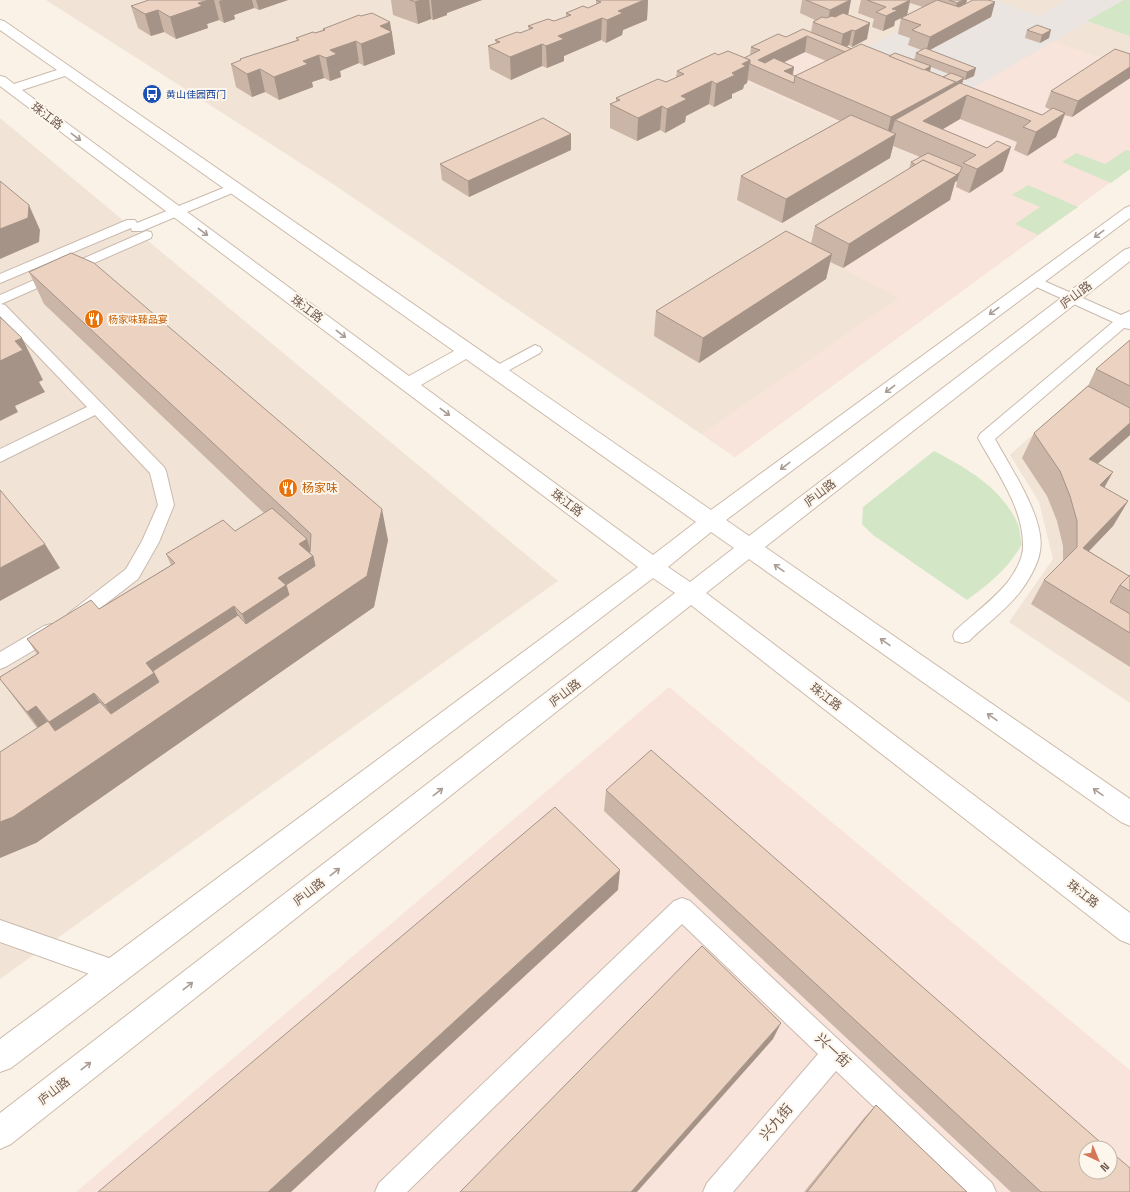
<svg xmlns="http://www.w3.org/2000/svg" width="1130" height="1192" font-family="'Space Grotesk','Noto Sans SC',sans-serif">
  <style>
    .residential { fill: #f1e4d6 }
    .commercial { fill: #f9e4db; fill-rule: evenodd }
    .industrial { fill: #eae5e0 }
    .green { fill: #d3e6c6 }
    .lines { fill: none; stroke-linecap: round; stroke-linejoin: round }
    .lane-casing { stroke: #cabaae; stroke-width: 2 }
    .secondary-casing { stroke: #cdbbac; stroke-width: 2 }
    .lane { fill: #fff; fill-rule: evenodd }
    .secondary { fill: #fff; fill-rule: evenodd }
    .wall { fill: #cbb5a6; fill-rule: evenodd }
    .shaded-wall { fill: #a59387 }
    .building { fill: #ecd2c1; stroke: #a59387 }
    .oneway { stroke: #a99c95 }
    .labels { text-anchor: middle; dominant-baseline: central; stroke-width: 4; stroke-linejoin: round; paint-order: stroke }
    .far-transit-label { font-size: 10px; fill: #164399; stroke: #fdf6ec; text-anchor: start }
    .far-food-label { font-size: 10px; fill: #c56008; stroke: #fdf6ec; text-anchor: start }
    .street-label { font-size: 12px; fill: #705a4e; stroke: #fdf6ec }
    .food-label { font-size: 12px; fill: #c56008; stroke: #fdf6ec; text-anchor: start }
    .near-street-label { font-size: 14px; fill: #705a4e; stroke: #fdf6ec }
  </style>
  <rect width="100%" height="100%" fill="#faf2e6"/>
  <g class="residential">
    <polygon points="46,0 1130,0 1130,168 735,457 330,182"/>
    <polygon points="0,118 558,581 0,979"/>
    <polygon points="1130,347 1130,703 1009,622 1053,559 1039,502 1010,455"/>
  </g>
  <g class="commercial">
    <polygon points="798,38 951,101 1053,41 1130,68 1130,168 735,457 702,434 899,298 810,251 925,161 725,72"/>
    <path d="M669,687L1130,1070V1192H76ZM1086,1148H1110V1172H1086Z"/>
  </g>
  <polygon class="industrial" points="994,0 1039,16 1066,0 1124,0 951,101 845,59 933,13 954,21"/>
  <g class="green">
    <polygon points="1124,0 1130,0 1130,36 1087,21"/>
    <polygon points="1126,150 1130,151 1130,169 1111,183 1062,162 1076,153 1105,164"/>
    <polygon points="1028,185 1078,207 1038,235 1015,224 1040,207 1012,195"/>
    <path d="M934,451C966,468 999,486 1016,520C1020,527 1020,537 1022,544C1009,568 989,584 967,600L873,535L862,524L863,507Z"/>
  </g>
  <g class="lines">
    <defs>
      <g id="lane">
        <polygon points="233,184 237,185 239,188 237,191 142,231 132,231 131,228 0,283 0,274 127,220 135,220 137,223"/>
        <polygon points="146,231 151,232 152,235 151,238 1,304 5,305 164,467 166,471 174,505 159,542 138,579 81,623 75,625 69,623 66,618 69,613 126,569 142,541 158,505 150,473 95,415 0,462 0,449 87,407 0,316 0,295"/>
        <path d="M1035,277L1121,315L1130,311V329L1124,328L995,439C1010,467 1046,519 1040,551C1038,565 1028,581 1020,592C1005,611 985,625 969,641L962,643L955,641L953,636L955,631C972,615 992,601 1007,583C1014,574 1023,559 1023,547C1024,508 996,471 978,438L980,434L1113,322L1030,284L1028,281L1030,278Z"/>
        <polygon points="535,345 540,347 542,350 540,353 502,374 497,376 492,374 490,371 492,368"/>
        <polygon points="51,624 58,626 60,631 58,636 7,666 0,669 0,652 44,626"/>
        <polygon points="682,898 690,901 992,1183 996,1192 964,1192 836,1071 733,1192 703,1192 707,1183 818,1054 682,924 407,1192 375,1192 379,1183 674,901"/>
        <polygon points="0,920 123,963 127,971 123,979 115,983 0,942"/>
      </g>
      <path id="secondary" d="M0,20L4,21L711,510L1125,208L1130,206V218L726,520L749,536L1124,250L1130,248V261L765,547L1130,799V826L1121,822L749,559L706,593L1130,913V944L1120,940L691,605L11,1144L0,1149V1113L675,593L653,578L11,1068L0,1072V1039L638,567L0,86V76L5,77L14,84L57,70L0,30ZM65,76L454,351L409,376L22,90ZM466,359L696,522L653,555L421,385ZM711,532L734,548L690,582L668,567Z"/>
    </defs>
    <use href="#lane" class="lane-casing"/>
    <use href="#secondary" class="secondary-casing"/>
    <use href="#lane" class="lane"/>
    <use href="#secondary" class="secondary"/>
  </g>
  <g class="wall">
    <polygon points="214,0 288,0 259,10 254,8 234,15 235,19 224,23 219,20 207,24 208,28 176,39 164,32 151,36 138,28 131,6"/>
    <polygon points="391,0 482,0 447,13 447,15 433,20 431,19 418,24 393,15"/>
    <polygon points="596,0 648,0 647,20 623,30 622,35 606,43 601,40 564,56 564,61 547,68 542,66 511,80 490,69 488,46 496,43 495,40 520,33 529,30 528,26 554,21 566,17 566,13 588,8 596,4"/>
    <path d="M802,0H851L848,15L867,39L852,47L849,45L847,46L852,49L914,60L916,53L921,50L908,45L910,38L898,34L901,18L923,7L910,3L907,15L895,21L894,26L883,31L872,27L874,19L858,13L861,0H967L966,4L995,2L991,17L930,50L974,76L965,80H963L962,84L1042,115L1051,110L1045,107L1051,91L1130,54V78L1072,117L1065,115L1056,137L1027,156L1014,150L1017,142L960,119L943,129L1003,171L969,193L956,187L957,181L955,182L950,200L843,268L830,262L826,279L699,363L654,336L656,311L811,244L815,226L909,169L911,162L920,157L893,146L890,158L782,223L737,200L741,176L840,121L748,80L747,83L744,85L743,89L732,94V98L714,107L709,104L686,116L685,122L665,133L660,130L637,141L610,128V104L616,102V98L666,82L676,78L677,71L718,55L744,58L750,55L751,47L786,37L811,32L813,22L815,20L800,13ZM805,52L826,61L795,76L793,75L794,67L784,62ZM931,67L949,74L943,77L930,72Z"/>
    <polygon points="323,29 392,32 395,54 364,66 359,63 340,71 341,77 330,81 324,78 312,82 313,87 279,100 265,92 252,97 236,87 231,64 240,61 240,59 297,40 296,38 315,33 323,30"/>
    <polygon points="1027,30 1049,38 1040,43 1025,38"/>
    <polygon points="571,134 571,150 469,197 442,180 440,164"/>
    <polygon points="29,272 388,540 374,607 36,843 37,728 0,679 37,654 27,639 99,609 171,565 166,554 235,531 264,513 44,304"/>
    <polygon points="1130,340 1130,435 1097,464 1104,488 1128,501 1113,526 1089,551 1129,576 1130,575 1130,667 1031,604 1044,580 1063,561 1063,546 1057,521 1047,496 1022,458 1034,433 1088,386 1096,369"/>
    <polygon points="606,790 1130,1192 1011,1192 604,811"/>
    <polygon points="876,1105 967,1192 804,1192 864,1118"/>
  </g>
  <g class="shaded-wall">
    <polygon points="209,0 214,0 219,20 207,24 208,28 176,39 170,17 198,3"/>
    <polygon points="222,0 252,0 254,8 234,15 235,19 224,23 219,1"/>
    <polygon points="256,0 288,0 259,10"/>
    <polygon points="421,0 429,0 431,19 418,24 415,2"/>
    <polygon points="431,0 482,0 447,13 447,15 433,20"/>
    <polygon points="644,0 648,0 647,20 623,30 622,35 606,43 607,20 618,11"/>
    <polygon points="850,0 851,0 848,15 827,25 830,10"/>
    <polygon points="910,0 907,15 895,21 894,26 883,31 886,16 892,9"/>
    <polygon points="963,0 967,0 963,13 953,18 957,3"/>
    <polygon points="995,2 991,17 926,52 930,37"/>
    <polygon points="158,10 164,32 151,36 145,14"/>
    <polygon points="602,18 601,40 564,56 564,61 547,68 546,46 558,36"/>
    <polygon points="390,22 395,54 364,66 361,44 380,26"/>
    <polygon points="870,23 867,39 852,47 855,31"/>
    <polygon points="852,30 849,45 840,50 843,34"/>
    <polygon points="1051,30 1049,38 1040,43 1042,35"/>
    <polygon points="807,36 805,52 766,71 758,60"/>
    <polygon points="356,41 359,63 340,71 341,77 330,81 326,58 330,50"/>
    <polygon points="542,44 542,66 511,80 510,57"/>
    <polygon points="319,55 324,78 312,82 313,87 279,100 274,77 303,61"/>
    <polygon points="750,60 747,83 744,85 743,89 732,94 732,98 714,107 716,84 742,64"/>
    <polygon points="931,66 929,74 921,72"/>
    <polygon points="794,67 791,82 784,71"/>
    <polygon points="1130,67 1130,78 1072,117 1078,101"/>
    <polygon points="976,68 974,76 965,80 967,72"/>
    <polygon points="260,69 265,92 252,97 247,74"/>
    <polygon points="964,78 961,86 895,120 890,137 896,134 890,158 782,223 786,199 886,140 891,117"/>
    <polygon points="712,81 709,104 686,116 685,122 665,133 667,109 681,96"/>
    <polygon points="967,95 960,119 931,136 923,121"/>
    <polygon points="662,106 660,130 637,141 638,118"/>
    <polygon points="1065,113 1056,137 1027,156 1036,132"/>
    <polygon points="571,134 571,150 469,197 468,181"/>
    <polygon points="1011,147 1003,171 969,193 977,169"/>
    <polygon points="960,172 957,181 955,182 950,200 843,268 849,244"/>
    <polygon points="29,205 40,230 39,242 0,259 0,229"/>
    <polygon points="832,254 826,279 699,363 703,338"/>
    <polygon points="22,338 43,380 39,382 45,392 15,406 18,412 0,421 0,361 15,341"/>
    <polygon points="1130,423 1130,435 1075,484 1089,459"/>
    <polygon points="1113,472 1099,497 1100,485"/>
    <polygon points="1128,501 1113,526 1069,572 1083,548"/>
    <polygon points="382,509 388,540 374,607 36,843 0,858 0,822 127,739 105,705 146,663 234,606 250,645 257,651 242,614 278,578 299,544 307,539 312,556"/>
    <polygon points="45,544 60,568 0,601 0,568"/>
    <polygon points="94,693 118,730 76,759 49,722"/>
    <polygon points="36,706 64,744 55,750 27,712"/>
    <polygon points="620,870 618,890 291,1192 268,1192"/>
    <polygon points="781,1023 773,1039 637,1192 631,1192"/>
  </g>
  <g class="building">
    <polygon points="149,0 209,0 198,3 202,6 170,17 158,10 145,14 131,6"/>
    <polygon points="410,0 421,0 415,2"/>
    <polygon points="596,0 644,0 618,11 623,13 607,20 602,18 558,36 564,39 546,46 542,44 510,57 488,46 500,42 495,40 517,32 520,33 533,28 528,26 548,19 554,21 571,15 566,13 583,6 588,8 601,2"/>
    <polygon points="806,0 850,0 830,10"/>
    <polygon points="867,0 910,0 892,9 898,10 886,16 876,12 886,7"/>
    <polygon points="937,0 959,7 973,0 988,0 995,2 930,37 912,30 921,25 901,18"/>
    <polygon points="949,0 963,0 957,3"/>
    <polygon points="372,13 390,22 380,26 392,32 361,44 356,41 330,50 337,54 326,58 319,55 303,61 308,64 274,77 260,69 247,74 231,64 241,60 240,59 299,40 296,38 313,32 315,33 325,30 323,29 359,15 361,16"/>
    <polygon points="843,13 870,23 855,31 852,30 843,34 813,22 822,17 826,18 832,16 835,17"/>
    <polygon points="1037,25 1051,30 1042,35 1027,30"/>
    <polygon points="803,29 852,49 845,52 807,36 758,60 765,63 774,58 794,67 784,71 795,76 794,83 750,64 750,60 744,58 760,50 751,47 778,34 786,37"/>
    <polygon points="861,44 956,82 891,117 795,76"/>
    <polygon points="925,48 976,68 967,72 916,53"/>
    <polygon points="1115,49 1130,54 1130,67 1078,101 1051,91"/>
    <polygon points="728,51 750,60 742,64 746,66 732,73 735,75 716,84 712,81 681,96 687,99 667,109 662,106 638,118 610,104 620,100 616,98 658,79 666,82 684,74 677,71 715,53 718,55"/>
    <polygon points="895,53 931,66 924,70 889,56"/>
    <polygon points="951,73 964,78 955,83 956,82 943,77"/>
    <polygon points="960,83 1042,115 1053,108 1065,113 1036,132 1023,127 1031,121 967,95 923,121 987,148 997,141 1011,147 977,169 963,163 976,155 895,120"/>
    <polygon points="851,115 896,134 786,199 741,176"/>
    <polygon points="543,118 571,134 468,181 440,164"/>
    <polygon points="928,153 962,167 960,172 956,175 923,160 916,165 911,162"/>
    <polygon points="923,160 957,175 849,244 815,226"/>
    <polygon points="0,181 29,205 28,218 0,229"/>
    <polygon points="786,231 832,254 703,338 656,311"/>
    <polygon points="71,253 94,263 382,509 367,576 13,817 0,822 0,752 48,721 55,731 100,702 111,714 159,682 153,671 238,615 246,624 289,595 286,585 315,566 313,556 309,552 310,552 311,534 29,272"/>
    <polygon points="0,317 22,338 15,341 23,350 0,361"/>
    <polygon points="1130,340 1130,386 1096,369"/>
    <polygon points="1088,386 1130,408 1130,423 1089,459 1113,472 1100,485 1128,501 1083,548 1129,576 1120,585 1110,602 1130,614 1130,633 1044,580 1077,547 1077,521 1070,496 1060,471 1034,433"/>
    <polygon points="0,490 45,544 0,568"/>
    <polygon points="272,508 307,539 299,544 313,556 278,578 286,585 242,614 234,606 146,663 154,673 105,705 94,693 49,722 36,706 27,712 0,679 0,677 39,653 27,639 91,600 99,609 175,563 166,554 223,520 235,531"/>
    <polygon points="1130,575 1130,591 1120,585"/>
    <polygon points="651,750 1107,1148 1086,1148 1086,1172 1110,1172 1110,1151 1130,1168 1130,1192 1041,1192 606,790"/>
    <polygon points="555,807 620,870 268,1192 98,1192"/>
    <polygon points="702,946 781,1023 631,1192 460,1192"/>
    <polygon points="876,1105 967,1192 807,1192"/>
  </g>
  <defs><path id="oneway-shaft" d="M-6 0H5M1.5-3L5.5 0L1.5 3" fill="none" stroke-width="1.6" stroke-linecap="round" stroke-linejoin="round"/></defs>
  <g class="oneway">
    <use href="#oneway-shaft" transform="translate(76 137) rotate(37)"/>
    <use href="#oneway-shaft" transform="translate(203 232) rotate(37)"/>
    <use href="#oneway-shaft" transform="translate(1099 234) rotate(143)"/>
    <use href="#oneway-shaft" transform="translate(994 311) rotate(144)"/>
    <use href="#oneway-shaft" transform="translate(341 334) rotate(37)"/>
    <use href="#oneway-shaft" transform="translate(890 389) rotate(143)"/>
    <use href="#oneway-shaft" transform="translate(445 412) rotate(37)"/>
    <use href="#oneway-shaft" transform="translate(785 466) rotate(143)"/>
    <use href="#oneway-shaft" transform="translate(779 568) rotate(-145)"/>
    <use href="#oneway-shaft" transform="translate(885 642) rotate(-145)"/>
    <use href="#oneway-shaft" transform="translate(992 717) rotate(-145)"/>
    <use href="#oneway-shaft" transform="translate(438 792) rotate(-38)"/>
    <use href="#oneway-shaft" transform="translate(1098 792) rotate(-145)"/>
    <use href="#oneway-shaft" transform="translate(335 872) rotate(-38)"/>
    <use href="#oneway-shaft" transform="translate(188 986) rotate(-38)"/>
    <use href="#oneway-shaft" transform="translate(86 1066) rotate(-38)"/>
  </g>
  <defs>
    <symbol id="bus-disc" viewBox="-11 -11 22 22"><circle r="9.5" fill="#1a4fb4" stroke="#fdf6ec"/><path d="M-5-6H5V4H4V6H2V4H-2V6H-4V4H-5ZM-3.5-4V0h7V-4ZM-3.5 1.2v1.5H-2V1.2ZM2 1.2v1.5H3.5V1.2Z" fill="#fff"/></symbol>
    <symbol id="restaurant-disc" viewBox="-11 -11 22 22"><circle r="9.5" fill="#e8710a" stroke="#fdf6ec"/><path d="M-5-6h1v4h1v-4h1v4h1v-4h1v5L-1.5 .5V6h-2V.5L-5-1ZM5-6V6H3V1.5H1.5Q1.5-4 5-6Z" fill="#fff"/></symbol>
  </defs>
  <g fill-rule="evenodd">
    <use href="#bus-disc" x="141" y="83" width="22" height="22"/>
    <use href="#restaurant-disc" x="83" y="308" width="22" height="22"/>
    <use href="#restaurant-disc" x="277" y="477" width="22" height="22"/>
  </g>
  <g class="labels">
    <g class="far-transit-label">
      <text x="166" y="94">黄山佳园西门</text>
    </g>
    <g class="far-food-label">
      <text x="108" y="319">杨家味臻品宴</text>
    </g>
    <g class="street-label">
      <text transform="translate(47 116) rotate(37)">珠江路</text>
      <text transform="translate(1076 295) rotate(-37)">庐山路</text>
      <text transform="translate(307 309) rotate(37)">珠江路</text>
      <text transform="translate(820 493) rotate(-38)">庐山路</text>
      <text transform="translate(567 503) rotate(37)">珠江路</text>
      <text transform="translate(565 693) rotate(-38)">庐山路</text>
      <text transform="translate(826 697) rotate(38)">珠江路</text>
      <text transform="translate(309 892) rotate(-38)">庐山路</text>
      <text transform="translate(1083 894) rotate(38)">珠江路</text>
      <text transform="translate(54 1091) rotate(-38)">庐山路</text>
    </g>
    <g class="food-label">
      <text x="302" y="488">杨家味</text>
    </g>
    <g class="near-street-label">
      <text transform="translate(833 1050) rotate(43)">兴一街</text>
      <text transform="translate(776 1122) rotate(-50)">兴九街</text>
    </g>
  </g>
  <g transform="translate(1098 1160) rotate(136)"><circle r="19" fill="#fdf6ec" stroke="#c5b8ad"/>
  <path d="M0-3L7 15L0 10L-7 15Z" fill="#d67659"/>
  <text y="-6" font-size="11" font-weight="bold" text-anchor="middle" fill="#705a4e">N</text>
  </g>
</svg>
